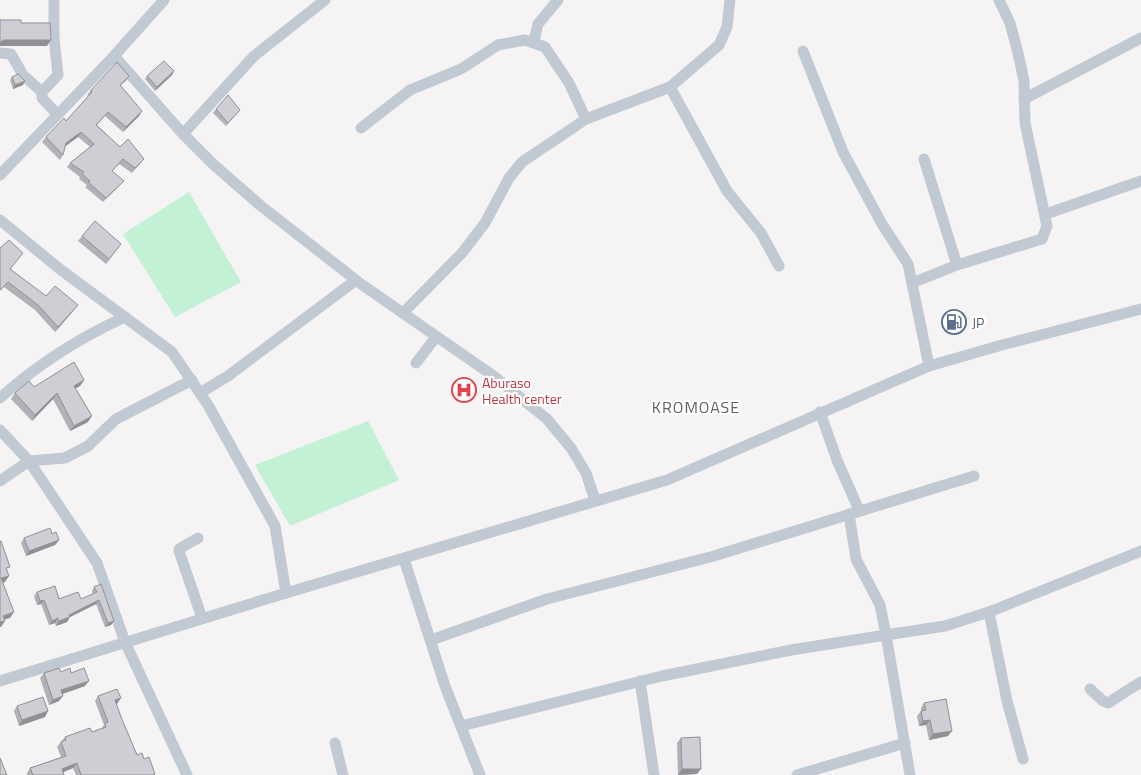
<svg xmlns="http://www.w3.org/2000/svg" width="1141" height="775" font-family="'Titillium Web',sans-serif">
  <style>
    .green { fill: #c3f1d5 }
    .lines { fill: none; stroke-linecap: round; stroke-linejoin: round }
    .minor { stroke: #c1cad2; stroke-width: 11 }
    .wall { fill: #b0b2b7 }
    .shaded-wall { fill: #909195 }
    .building { fill: #cdcfd5; stroke: #909195 }
    .labels { text-anchor: middle; dominant-baseline: central; stroke-width: 4.5; stroke-linejoin: round; paint-order: stroke }
    .service-label { font-size: 14px; fill: #4e5e75; stroke: #fff; text-anchor: start }
    .health-label { font-size: 14px; fill: #be3a42; stroke: #fff; text-anchor: start }
    .quarter-label { font-size: 16px; letter-spacing: 1px; fill: #5f6368; stroke: #fff }
  </style>
  <rect width="100%" height="100%" fill="#f5f3f3"/>
  <g class="green">
    <polygon points="189,192 241,282 175,317 123,234"/>
    <polygon points="368,421 399,480 290,526 255,465"/>
  </g>
  <g class="lines">
    <g class="minor">
      <polyline points="54,0 54,38 58,75 42,92 42,98 57,114"/>
      <polyline points="534,41 538,24 558,0"/>
      <polyline points="803,51 843,152 882,224 908,264 929,366"/>
      <polyline points="0,53 11,54 23,75 42,92"/>
      <polyline points="114,56 183,134 214,165 261,206 361,284 495,377 547,419 571,448 586,473 595,500"/>
      <polyline points="670,87 727,191 761,233 779,266"/>
      <polyline points="1024,99 1141,38"/>
      <polyline points="361,128 410,90 461,69 498,45 525,40 545,47 569,83 586,119"/>
      <polyline points="183,134 254,56 325,0"/>
      <polyline points="924,159 957,265"/>
      <polyline points="0,175 114,56 164,0"/>
      <polyline points="1046,214 1141,181"/>
      <polyline points="0,220 61,270 172,352 208,405 275,526 286,593"/>
      <polyline points="912,283 957,265 1042,239 1047,226 1025,123 1024,81 1018,53 1010,23 999,0"/>
      <polyline points="403,313 462,253 485,223 509,178 522,162 586,119 670,87 719,45 727,27 730,0"/>
      <polyline points="416,363 436,337"/>
      <polyline points="200,393 228,376 356,280"/>
      <path d="M0,398C38,364 79,338 125,317"/>
      <polyline points="820,412 837,460 859,510"/>
      <polyline points="0,430 29,461 97,563 125,642 187,775"/>
      <polyline points="0,481 29,461 65,458 88,446 116,419 192,380"/>
      <polyline points="849,514 856,559 880,605 886,635 945,626 989,612 1141,551"/>
      <polyline points="198,538 179,549 179,551 202,618"/>
      <polyline points="404,559 445,686 480,775"/>
      <polyline points="989,612 1007,701 1023,759"/>
      <polyline points="431,640 547,599 714,556 974,476"/>
      <polyline points="0,681 286,593 667,480 929,366 1002,345 1141,309"/>
      <polyline points="640,681 654,775"/>
      <polyline points="1090,689 1103,701 1108,703 1141,682"/>
      <polyline points="461,726 662,676 791,650 886,635 910,775"/>
      <polyline points="335,743 343,775"/>
      <polyline points="797,775 905,743"/>
    </g>
  </g>
  <g class="wall">
    <polygon points="174,71 172,75 155,91 145,79 147,76"/>
    <polygon points="129,76 126,81 120,86 139,116 123,132 105,116 97,125 120,147 141,163 132,173 119,164 112,171 120,185 103,202 85,187 87,185 79,179 80,177 67,167 70,163 90,147 78,137 65,146 63,155 60,160 42,142 46,137 66,121 89,96 87,95 91,90"/>
    <polygon points="12,77 23,85 13,89 10,80"/>
    <polygon points="216,109 240,110 226,126 213,113"/>
    <polygon points="82,236 121,244 106,264 78,241"/>
    <polygon points="0,248 10,269 46,296 74,310 55,332 35,310 4,287 0,291"/>
    <polygon points="84,380 80,386 75,388 88,422 70,431 53,399 32,421 11,399 15,393 34,387"/>
    <polygon points="52,534 59,540 55,545 26,556 21,543 24,538"/>
    <polygon points="94,587 114,621 111,625 105,627 96,604 70,617 67,622 56,626 55,623 49,625 41,604 37,605 34,596 37,592 59,599 81,599 93,594 92,591"/>
    <polygon points="61,672 71,673 85,686 62,694 59,701 49,705 40,678 44,673"/>
    <polygon points="98,696 117,704 116,704 121,717 137,755 144,759 154,775 76,775 73,768 63,772 64,775 27,775 27,773 30,768 61,757 57,747 65,737 92,732 102,728 104,725 95,701"/>
    <polygon points="924,703 948,736 929,740 926,725 919,726 917,716 921,711 921,708"/>
    <polygon points="17,706 48,711 45,717 19,726 14,711"/>
    <polygon points="681,738 697,774 678,775 677,743"/>
  </g>
  <g class="shaded-wall">
    <polygon points="4,40 51,40 47,46 0,46 0,42"/>
    <polygon points="174,71 172,75 155,91 157,87"/>
    <polygon points="25,81 23,85 13,89 15,85"/>
    <polygon points="142,111 139,116 123,132 126,127"/>
    <polygon points="81,132 78,137 63,148 66,143"/>
    <polygon points="78,305 74,310 55,332 58,327"/>
    <polygon points="84,380 80,386 70,392 74,386"/>
    <polygon points="57,393 53,399 32,421 35,415"/>
    <polygon points="92,416 88,422 70,431 74,426"/>
    <polygon points="59,540 55,545 26,556 29,551"/>
    <polygon points="9,576 5,582 0,584 1,578"/>
    <polygon points="44,600 41,604 37,605 40,601"/>
    <polygon points="99,600 96,604 66,619 69,615"/>
    <polygon points="14,612 10,618 0,621 3,616"/>
    <polygon points="70,617 67,622 56,626 59,621"/>
    <polygon points="58,618 55,623 49,625 52,621"/>
    <polygon points="5,621 1,627 0,627 0,622"/>
    <polygon points="114,621 111,625 105,627 108,623"/>
    <polygon points="89,681 85,686 57,696 61,690"/>
    <polygon points="63,696 59,701 49,705 53,700"/>
    <polygon points="121,698 117,704 112,706 115,700"/>
    <polygon points="48,711 45,717 19,726 22,720"/>
    <polygon points="930,720 926,725 919,726 923,721"/>
    <polygon points="952,731 948,736 929,740 933,734"/>
    <polygon points="77,763 73,768 59,774 62,769"/>
    <polygon points="682,769 701,769 697,774 678,775"/>
  </g>
  <g class="building">
    <polygon points="0,20 21,20 21,23 50,23 51,40 4,40 0,42"/>
    <polygon points="164,61 174,71 157,87 147,76"/>
    <polygon points="117,62 129,76 120,85 142,111 126,127 108,112 96,125 120,147 128,139 144,159 135,168 123,159 112,171 124,181 106,198 88,182 90,181 82,174 84,172 70,163 94,144 81,132 66,143 63,155 46,137 64,118 66,121 92,92 91,90"/>
    <polygon points="18,74 25,81 15,85 12,77"/>
    <polygon points="228,95 240,110 228,123 216,109"/>
    <polygon points="95,221 121,244 109,259 82,236"/>
    <polygon points="9,240 23,253 10,269 46,296 55,286 78,305 58,327 38,305 8,282 0,290 0,248"/>
    <polygon points="74,362 84,380 74,386 92,416 74,426 57,393 35,415 15,393 29,381 34,387"/>
    <polygon points="50,528 52,534 56,532 59,540 29,551 24,538"/>
    <polygon points="0,541 1,541 10,567 6,568 9,576 1,578 14,612 3,616 5,621 0,622"/>
    <polygon points="101,584 114,621 108,623 99,600 69,615 70,617 59,621 58,618 52,621 44,600 40,601 37,592 55,586 59,599 78,592 81,599 97,592 94,587"/>
    <polygon points="59,668 61,672 70,668 71,673 84,668 89,681 61,690 63,696 53,700 44,673"/>
    <polygon points="117,689 121,698 115,700 121,717 137,755 142,753 144,759 149,757 155,774 152,775 81,775 77,763 62,769 64,775 33,775 30,768 66,756 61,742 66,740 65,737 90,728 92,732 106,727 105,723 108,722 98,696"/>
    <polygon points="43,697 48,711 22,720 17,706"/>
    <polygon points="946,699 952,731 933,734 930,720 923,721 921,711 926,710 924,703"/>
    <polygon points="700,737 701,769 682,769 681,738"/>
    <polygon points="0,758 7,775 0,775"/>
  </g>
  <defs>
    <symbol id="fuel-ring" viewBox="-11 -11 22 22"><circle r="9.5" fill="#fff" stroke="#5c6f8a" stroke-width="1.5"/><path d="M-5.5-6h7V0h2V4h1.3V-2.5L3-4.5l.8-.8L6-3V5H2.5V1h-1V6h-7ZM-4.2-4.7v3.2H.2V-4.7Z" fill="#5c6f8a"/></symbol>
    <symbol id="hospital-ring" viewBox="-11 -11 22 22"><circle r="9.5" fill="#fff" stroke="#e0444e" stroke-width="1.5"/><path d="M-5-5h3v3.5h4V-5h3V5h-3V1.5h-4V5h-3Z" fill="#e0444e"/></symbol>
  </defs>
  <g fill-rule="evenodd">
    <use href="#fuel-ring" x="940" y="308" width="28" height="28"/>
    <use href="#hospital-ring" x="450" y="376" width="28" height="28"/>
  </g>
  <g class="labels">
    <g class="service-label">
      <text x="972" y="322">JP</text>
    </g>
    <g class="health-label">
      <text x="482" y="382">Aburaso<tspan x="482" dy="16">Health center</tspan></text>
    </g>
    <g class="quarter-label">
      <text x="696" y="407">KROMOASE</text>
    </g>
  </g>
</svg>
